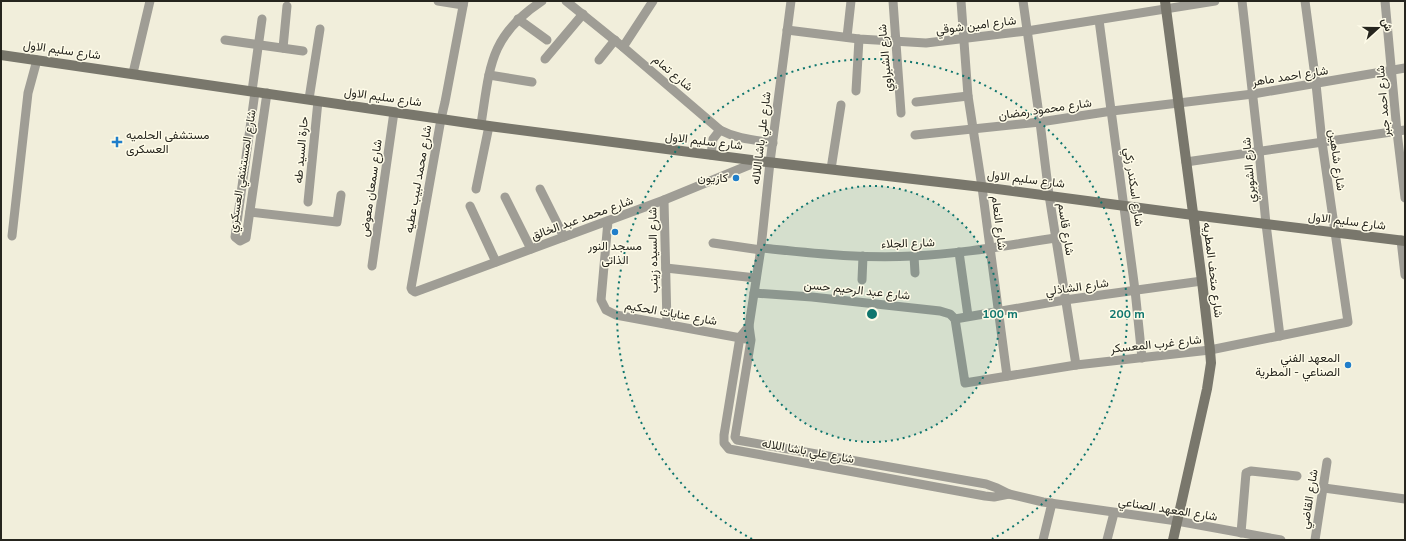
<svg xmlns="http://www.w3.org/2000/svg" width="1406" height="541" font-family="'Nunito Sans',Vazirmatn,sans-serif">
  <style>
    .lines { fill: none; stroke-linecap: round; stroke-linejoin: round }
    .street { stroke: #9f9d95; stroke-width: 9 }
    .secondary { stroke: #79776c; stroke-width: 10 }
    .ring { fill: none; stroke: #0f766e; stroke-width: 2; stroke-dasharray: 2 4 }
    .poi-dot { fill: #207eca; stroke: #fefbe8; stroke-width: 1.5 }
    .labels { text-anchor: middle; dominant-baseline: central; stroke-width: 3; stroke-linejoin: round; paint-order: stroke }
    .street-label { font-size: 12px; fill: #26251e; stroke: #fefbe8 }
    .poi-label { font-size: 12px; fill: #26251e; stroke: #fefbe8; text-anchor: end }
    .centre { fill: #0f766e; stroke: #fefbe8; stroke-width: 2 }
    .ring-label { font-size: 12px; text-anchor: middle; font-weight: bold; fill: #0f766e; stroke: #fefbe8; stroke-width: 3; stroke-linejoin: round; paint-order: stroke }
  </style>
  <rect width="100%" height="100%" fill="#f1eedb"/>
  <g class="lines">
    <g class="street">
      <polyline points="438,1 463,5"/>
      <polyline points="464,1 445,102 441,119 411,288 412,290 415,292 664,200 759,161"/>
      <path d="M566,1L623,47L720,130C737,139 754,140 773,143"/>
      <polyline points="791,1 770,162 761,248 749,326 751,340 735,437 737,440 986,484 997,488 1009,494 1043,502 1177,521 1281,540"/>
      <polyline points="893,1 901,113"/>
      <polyline points="961,1 968,96 982,187 1007,376"/>
      <polyline points="1023,1 1040,122 1049,195 1076,365"/>
      <polyline points="1242,1 1259,151 1266,224 1280,336"/>
      <polyline points="1385,1 1397,132 1405,198"/>
      <polyline points="518,19 547,40"/>
      <polyline points="1099,20 1135,290 1142,358"/>
      <polyline points="787,30 859,39 926,43 1027,31 1215,1"/>
      <polyline points="847,37 851,1"/>
      <polyline points="225,40 303,51"/>
      <polyline points="623,47 653,1"/>
      <polyline points="283,48 287,6"/>
      <polyline points="545,59 583,14"/>
      <polyline points="599,60 615,40"/>
      <polyline points="133,73 150,1"/>
      <polyline points="489,75 532,82"/>
      <polyline points="252,91 262,19"/>
      <polyline points="856,91 859,39"/>
      <polyline points="255,92 235,237 240,241 246,238 267,93"/>
      <polyline points="309,99 320,29"/>
      <polyline points="916,102 968,96"/>
      <path d="M481,124C490,67 489,36 542,1"/>
      <polyline points="915,135 1040,122 1112,111 1253,94 1405,68"/>
      <polyline points="711,155 713,139 720,130"/>
      <polyline points="1186,162 1405,130"/>
      <polyline points="831,169 841,105"/>
      <polyline points="476,189 489,126"/>
      <polyline points="540,189 564,237"/>
      <polyline points="505,197 531,249"/>
      <polyline points="664,200 667,324"/>
      <polyline points="308,202 318,101"/>
      <polyline points="470,206 496,262"/>
      <polyline points="250,212 337,222 341,195"/>
      <polyline points="608,221 601,300 606,310 616,315 746,339"/>
      <polyline points="12,236 28,93 37,60"/>
      <polyline points="1401,240 1405,275"/>
      <polyline points="713,243 761,250"/>
      <path d="M761,248C811,253 863,259 913,256C961,254 1009,245 1056,238"/>
      <polyline points="959,252 968,316"/>
      <polyline points="914,256 915,273"/>
      <polyline points="372,266 394,112"/>
      <polyline points="666,268 756,278"/>
      <polyline points="862,280 863,256"/>
      <polyline points="754,293 812,297 940,311 950,314 955,319"/>
      <polyline points="955,319 965,383 1076,365 1210,350 1348,322 1322,142 1316,84 1305,1"/>
      <polyline points="955,319 1065,300 1202,281"/>
      <polyline points="749,326 740,337 724,435 724,443 729,449 985,496 994,497 1009,494"/>
      <polyline points="1324,488 1405,499"/>
      <polyline points="1241,533 1246,473 1251,471 1297,476"/>
      <polyline points="1043,540 1052,503"/>
      <polyline points="1107,540 1114,513"/>
      <polyline points="1315,540 1327,462"/>
    </g>
    <g class="secondary">
      <polyline points="1165,1 1202,281 1210,350 1211,363 1207,389 1173,540"/>
      <polyline points="1,55 489,126 759,161 982,187 1193,215 1405,241"/>
    </g>
  </g>
  <circle cx="872" cy="314" r="128" fill="#0f766e" fill-opacity=".12"/>
  <g class="ring">
    <circle cx="872" cy="314" r="128"/>
    <path d="M752 539A255 255 0 1 1 992 539"/>
  </g>
  <g class="poi-dot">
    <path d="M115 136h4v4h4v4h-4v4h-4v-4h-4v-4h4z"/>
    <circle cx="736" cy="178" r="4"/>
    <circle cx="615" cy="232" r="4"/>
    <circle cx="1348" cy="365" r="4"/>
  </g>
  <g class="labels">
    <g class="street-label">
      <text transform="translate(976 25) rotate(-7)">شارع امين شوقي</text>
      <text transform="translate(62 50) rotate(8)">شارع سليم الاول</text>
      <text transform="translate(885 58) rotate(-95)">شارع الشبراوي</text>
      <text transform="translate(673 73) rotate(40)">شارع تمام</text>
      <text transform="translate(1290 76) rotate(-9)">شارع احمد ماهر</text>
      <text transform="translate(383 97) rotate(8)">شارع سليم الاول</text>
      <text transform="translate(1383 101) rotate(-95)">شارع احمد جبر</text>
      <text transform="translate(1045 109) rotate(-8)">شارع محمود رمضان</text>
      <text transform="translate(761 138) rotate(-83)">شارع علي باشا اللاله</text>
      <text transform="translate(704 141) rotate(7)">شارع سليم الاول</text>
      <text transform="translate(301 150) rotate(-85)">حارة السيد طه</text>
      <text transform="translate(1337 160) rotate(82)">شارع شاهين</text>
      <text transform="translate(1249 170) rotate(-95)">شارع الشوبري</text>
      <text transform="translate(242 171) rotate(-81)">شارع المستشفي العسكري</text>
      <text transform="translate(418 179) rotate(-80)">شارع محمد لبيب عطيه</text>
      <text transform="translate(1026 179) rotate(7)">شارع سليم الاول</text>
      <text transform="translate(1134 187) rotate(82)">شارع اسكندر زكي</text>
      <text transform="translate(371 188) rotate(-82)">شارع سمعان معوض</text>
      <text transform="translate(582 218) rotate(-20)">شارع محمد عبد الخالق</text>
      <text transform="translate(1347 221) rotate(7)">شارع سليم الاول</text>
      <text transform="translate(999 223) rotate(83)">شارع النعام</text>
      <text transform="translate(1066 229) rotate(81)">شارع قاسم</text>
      <text transform="translate(908 243) rotate(-2)">شارع الجلاء</text>
      <text transform="translate(653 250) rotate(-91)">شارع السيده زينب</text>
      <text transform="translate(1213 270) rotate(83)">شارع متحف المطريه</text>
      <text transform="translate(1077 287) rotate(-8)">شارع الشاذلي</text>
      <text transform="translate(857 290) rotate(6)">شارع عبد الرحيم حسن</text>
      <text transform="translate(671 313) rotate(10)">شارع عنايات الحكيم</text>
      <text transform="translate(1156 344) rotate(-6)">شارع غرب المعسكر</text>
      <text transform="translate(808 451) rotate(10)">شارع علي باشا اللاله</text>
      <text transform="translate(1309 499) rotate(-81)">شارع القاضي</text>
      <text transform="translate(1168 509) rotate(9)">شارع المعهد الصناعي</text>
    </g>
    <g class="poi-label">
      <text x="126" y="135" text-anchor="start">مستشفى الحلميه<tspan x="126" dy="14">العسكرى</tspan></text>
      <text x="728" y="178">كازيون</text>
      <text x="615" y="246" text-anchor="middle">مسجد النور<tspan x="615" dy="14">الذاتى</tspan></text>
      <text x="1340" y="358">المعهد الفني<tspan x="1340" dy="14">الصناعي - المطرية</tspan></text>
    </g>
  </g>
  <circle cx="872" cy="314" r="6" class="centre"/>
  <g class="ring-label">
    <text x="1000" y="318">100 m</text>
    <text x="1127" y="318">200 m</text>
  </g>
  <rect width="1406" height="541" fill="none" stroke="#26251e" stroke-width="4"/>
  <g transform="translate(1378 28) rotate(69)" stroke="#fefbe8" stroke-width="3" paint-order="stroke">
  <path d="M0-3L7 15L0 10L-7 15Z" fill="#26251e"/>
  <text y="-6" font-size="11" font-weight="bold" text-anchor="middle" fill="#26251e">ش</text>
  </g>
</svg>
